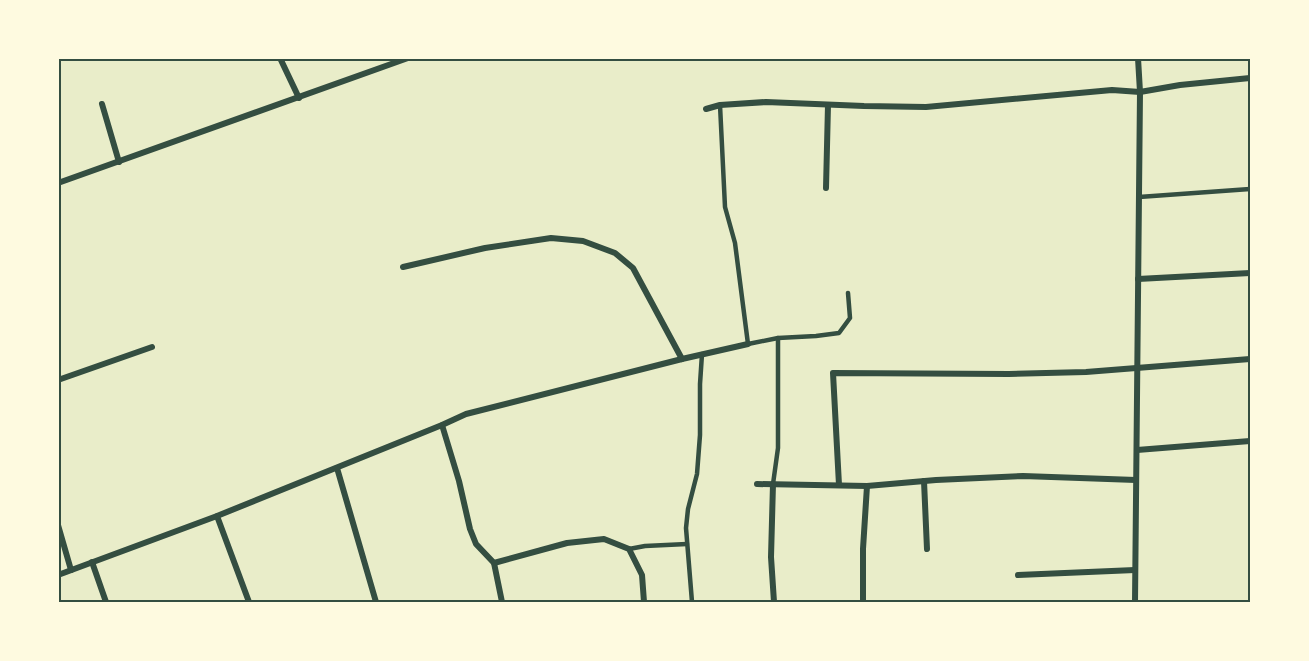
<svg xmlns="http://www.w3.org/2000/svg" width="1309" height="661" font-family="Rubik,sans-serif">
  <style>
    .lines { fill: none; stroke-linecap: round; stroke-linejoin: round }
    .service { stroke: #344e41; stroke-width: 4.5 }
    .minor { stroke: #344e41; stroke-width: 6 }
    .neatline { fill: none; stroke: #344e41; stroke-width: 2 }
  </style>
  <rect width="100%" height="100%" fill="#e9edc9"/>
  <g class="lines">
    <g class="service">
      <polyline points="720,105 725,207 735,243 748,344 778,338 816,336 839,333 850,318 848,293"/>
      <polyline points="1139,197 1250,189"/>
      <polyline points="773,484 778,448 778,338"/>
      <polyline points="629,549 645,546 687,544"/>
      <polyline points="692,602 686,528 688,509 697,474 700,435 700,384 702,354"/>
    </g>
    <g class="minor">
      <polyline points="280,58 299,98"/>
      <polyline points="102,104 119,162"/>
      <polyline points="706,109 720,105 766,102 864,106 926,107 1112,90 1140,92 1180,85 1250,78"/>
      <polyline points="58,183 408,58"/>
      <polyline points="826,188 828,105"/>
      <polyline points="403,267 485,248 551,238 583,241 615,253 633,268 682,359"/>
      <polyline points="1138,279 1250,273"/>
      <polyline points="58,380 152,347"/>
      <polyline points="442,425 459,481 470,529 476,544 494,563 502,602"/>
      <polyline points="1137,450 1250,441"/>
      <polyline points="337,468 376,602"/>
      <polyline points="924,481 927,549"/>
      <polyline points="757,484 867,486 936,480 1023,476 1136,480"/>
      <polyline points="773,484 771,557 774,602"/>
      <polyline points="839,485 833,373 1009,374 1086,372 1250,359"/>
      <polyline points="217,516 249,602"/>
      <polyline points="58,525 71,570"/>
      <polyline points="92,562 106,602"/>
      <polyline points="494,563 567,543 604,539 629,549 642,575 644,602"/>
      <polyline points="58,575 217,516 442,425 466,414 682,359 748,344"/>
      <polyline points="1018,575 1135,570"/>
      <polyline points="863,602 863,549 867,486"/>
      <polyline points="1135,602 1140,92 1138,58"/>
    </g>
  </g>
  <rect width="1309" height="661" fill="none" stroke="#fefae0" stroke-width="120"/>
  <rect x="60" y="60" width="1189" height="541" class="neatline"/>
</svg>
